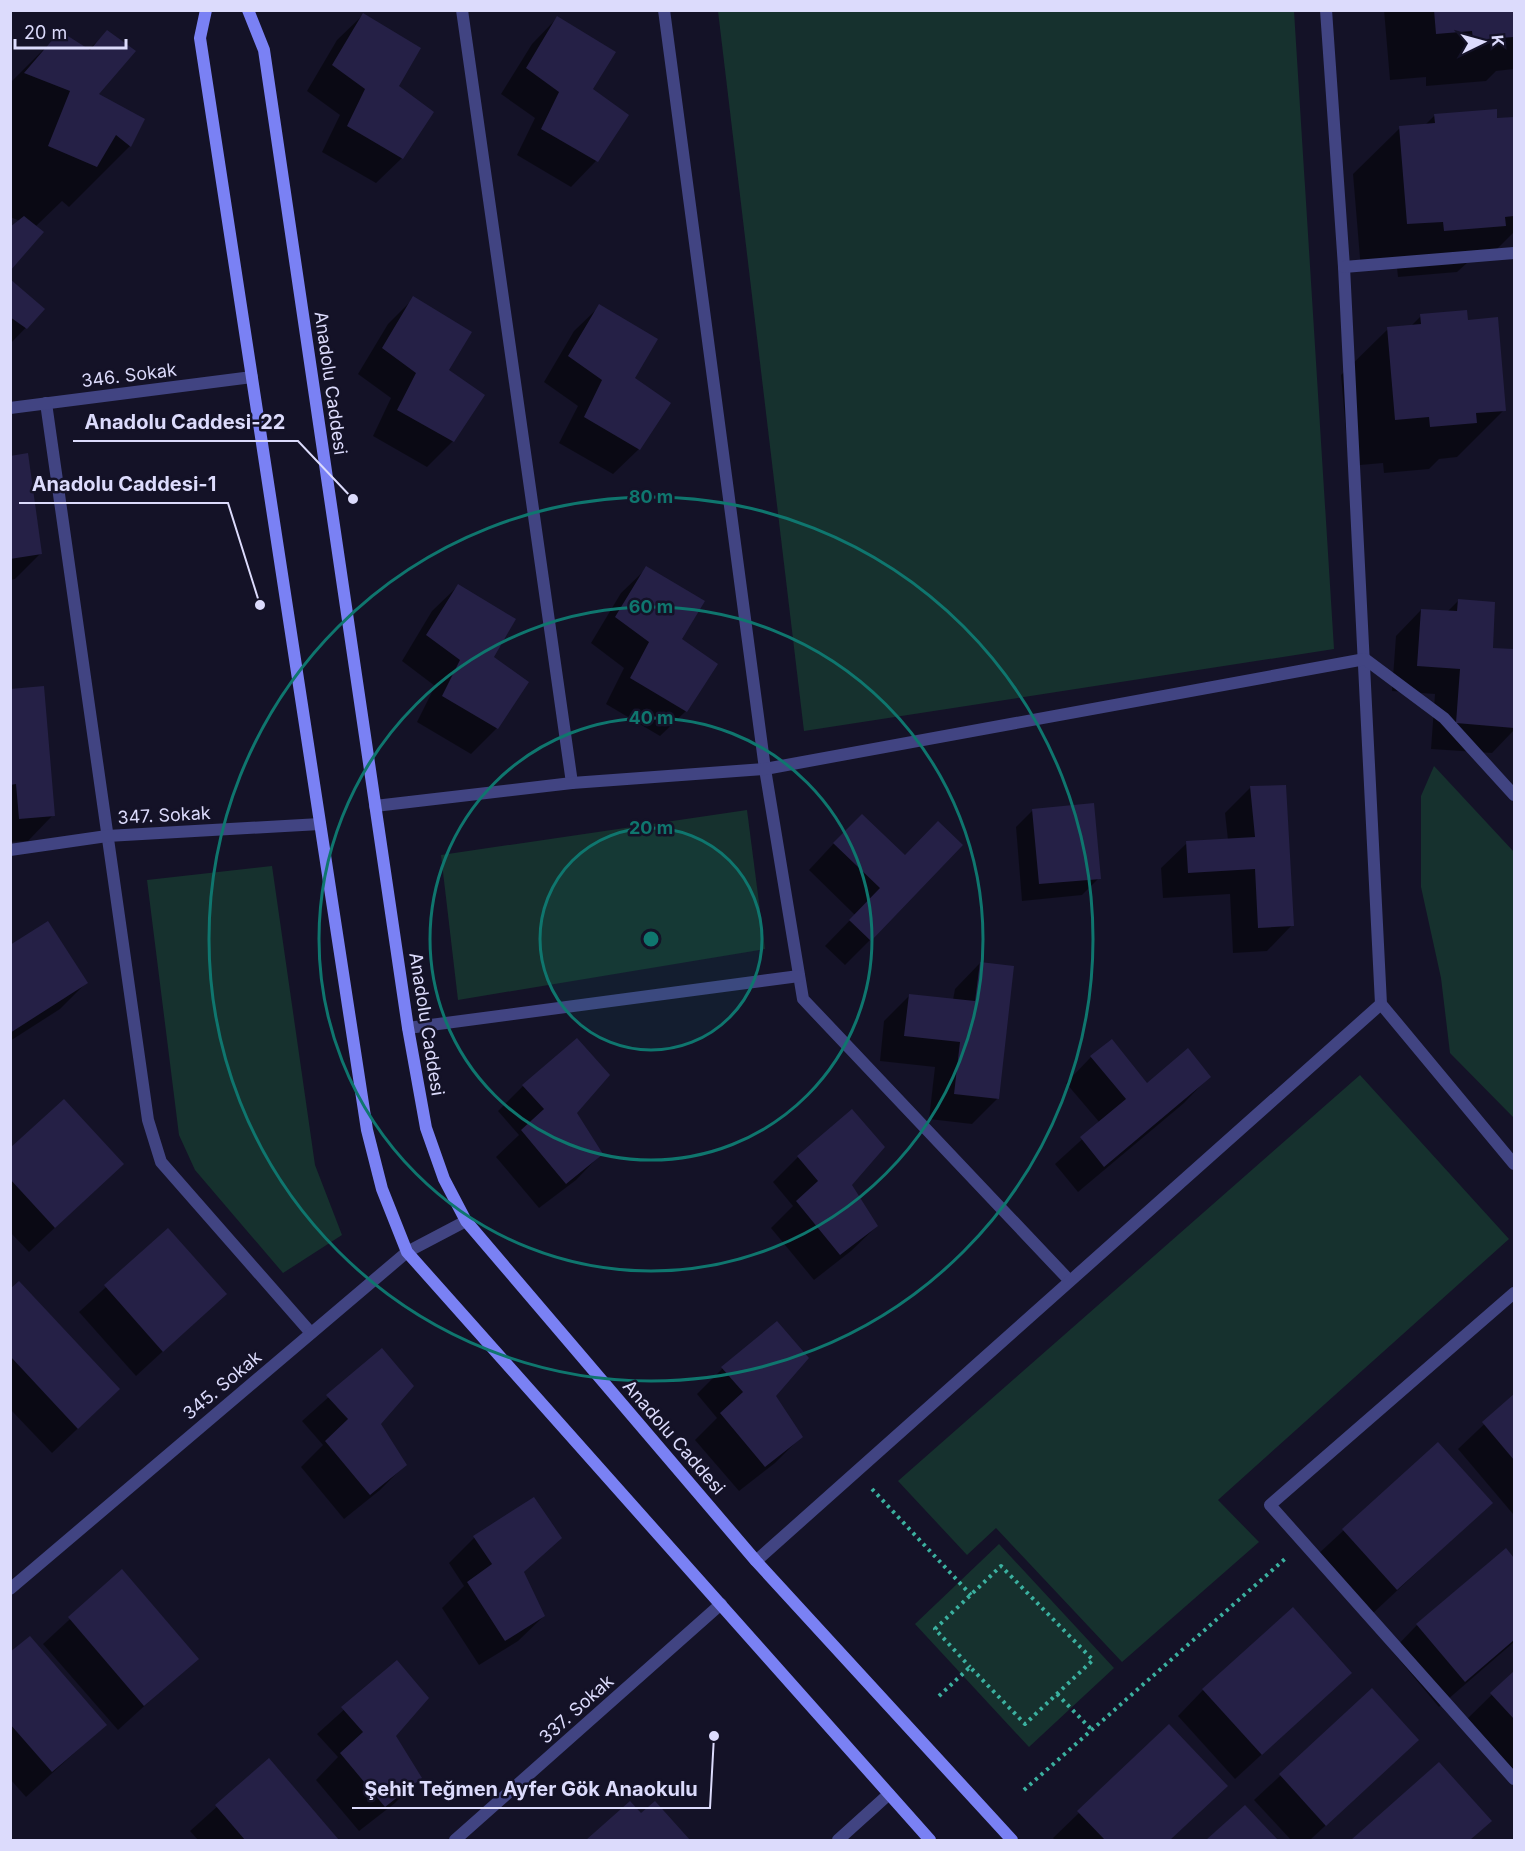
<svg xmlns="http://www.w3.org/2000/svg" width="1525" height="1851" font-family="Inter,sans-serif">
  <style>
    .green { fill: #16312e }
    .shadow { fill: #0007 }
    .building { fill: #252046 }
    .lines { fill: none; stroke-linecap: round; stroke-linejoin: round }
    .path { stroke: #3bb1a0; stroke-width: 4; stroke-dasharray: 3 4.5; stroke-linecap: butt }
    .lane { stroke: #414482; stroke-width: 12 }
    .street { stroke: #414482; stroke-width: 12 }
    .secondary { stroke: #7a81f4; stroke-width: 12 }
    .ring { fill: none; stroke: #0f766e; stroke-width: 3 }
    .labels { text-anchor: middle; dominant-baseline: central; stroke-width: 5; stroke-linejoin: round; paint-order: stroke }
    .street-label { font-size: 18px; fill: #dcdbfc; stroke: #141227 }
    .centre { fill: #0f766e; stroke: #141227; stroke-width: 3 }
    .ring-label { font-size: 18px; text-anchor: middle; font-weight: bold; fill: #0f766e; stroke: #141227; stroke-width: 5; stroke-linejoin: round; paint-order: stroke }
    .leader { fill: none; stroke: #dcdbfc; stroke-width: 2 }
    .callout-dot { fill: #dcdbfc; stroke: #141227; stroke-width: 2 }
    .callout-label { font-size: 20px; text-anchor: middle; font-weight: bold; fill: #dcdbfc; stroke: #141227; stroke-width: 5; stroke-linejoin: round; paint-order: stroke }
  </style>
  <rect width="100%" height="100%" fill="#141227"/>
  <g class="green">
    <polygon points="718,11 1294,11 1334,649 804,731"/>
    <polygon points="1434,766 1514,852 1514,1118 1450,1053 1441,978 1421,887 1421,796"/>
    <polygon points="747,810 765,949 458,1000 441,855"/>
    <polygon points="272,866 315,1165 342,1235 283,1273 195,1170 179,1135 147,880"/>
    <polygon points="1360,1075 1509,1239 1218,1500 1259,1542 1122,1662 996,1528 967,1555 898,1481"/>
    <polygon points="999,1544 1114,1668 1029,1747 915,1624"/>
  </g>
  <g class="shadow">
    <polygon points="1384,10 1514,10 1514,69 1496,71 1486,81 1426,86 1426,77 1390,80"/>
    <polygon points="363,15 402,158 376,183 322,152 340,115 307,91 337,40"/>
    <polygon points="557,18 591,90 626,115 596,161 571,187 517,155 535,118 501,94 532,44"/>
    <polygon points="107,32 96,95 130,146 69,207 62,201 35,227 10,217 10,83 60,33 88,50"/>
    <polygon points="1435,115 1495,120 1514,118 1514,232 1486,260 1468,262 1457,272 1398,277 1397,268 1361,270 1353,174 1400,128 1425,125"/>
    <polygon points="10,281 43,310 10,344"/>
    <polygon points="414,298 447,370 483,396 453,441 427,467 373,436 391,398 358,374 388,324"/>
    <polygon points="600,306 633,378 639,449 613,474 559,443 578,406 544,382 574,331"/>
    <polygon points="1421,316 1467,322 1504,410 1457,457 1439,459 1429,469 1384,473 1383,463 1349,466 1341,375 1388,329 1410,327"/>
    <polygon points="10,457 40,554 15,579 10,580"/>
    <polygon points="647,568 680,639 686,711 660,736 606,704 624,668 591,643 621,593"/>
    <polygon points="458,586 492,657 497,728 471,754 417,722 435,686 402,661 432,611"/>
    <polygon points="1458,601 1491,649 1514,650 1514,730 1492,753 1431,749 1435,694 1392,691 1396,636 1421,610 1447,612"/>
    <polygon points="10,691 53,815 28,841 10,842"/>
    <polygon points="1251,787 1292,925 1267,951 1233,953 1230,894 1163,898 1161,868 1187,843 1228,840 1225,813"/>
    <polygon points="1033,810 1099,878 1082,895 1022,901 1016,827"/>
    <polygon points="836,841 904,857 870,940 845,965 825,946 855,915 809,870"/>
    <polygon points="10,947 86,983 60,1009 10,1041"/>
    <polygon points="980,963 998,1098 972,1124 929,1119 935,1067 880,1061 884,1021 910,995 953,1000 955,989"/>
    <polygon points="1091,1057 1147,1085 1209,1077 1184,1103 1078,1192 1055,1164 1100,1123 1066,1083"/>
    <polygon points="523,1086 575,1113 601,1154 576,1180 539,1208 496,1157 519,1135 498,1111"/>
    <polygon points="10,1150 96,1189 29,1252 10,1232"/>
    <polygon points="798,1157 877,1226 851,1251 814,1280 771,1228 793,1206 773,1182"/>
    <polygon points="168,1230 225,1294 136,1376 79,1312"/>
    <polygon points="10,1291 93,1414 52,1453 10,1409"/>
    <polygon points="381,1350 379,1424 405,1465 380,1490 344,1519 301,1467 323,1445 302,1421"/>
    <polygon points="723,1368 774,1396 801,1437 775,1463 739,1491 695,1440 717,1418 697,1394"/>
    <polygon points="1514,1396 1514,1512 1513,1514 1458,1449"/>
    <polygon points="1437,1444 1491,1503 1371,1615 1317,1555"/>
    <polygon points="560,1537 523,1573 544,1616 518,1641 479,1665 442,1608 464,1586 449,1563 474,1538"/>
    <polygon points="1506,1550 1514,1560 1514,1642 1439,1707 1392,1651 1417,1625"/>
    <polygon points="122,1571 197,1658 118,1730 43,1644"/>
    <polygon points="10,1654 105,1725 26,1797 10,1779"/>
    <polygon points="396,1663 395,1736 420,1777 395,1803 359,1831 316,1780 338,1757 317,1734"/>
    <polygon points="1350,1673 1235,1779 1178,1716 1203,1690"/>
    <polygon points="1514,1673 1514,1771 1466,1720"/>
    <polygon points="1372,1691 1417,1740 1310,1840 1291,1840 1254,1800"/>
    <polygon points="1169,1726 1200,1812 1169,1840 1055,1840 1053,1838"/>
    <polygon points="269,1760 337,1840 198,1840 190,1831"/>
    <polygon points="1438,1764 1490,1821 1470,1840 1353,1840"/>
    <polygon points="630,1803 641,1815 655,1803 688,1840 589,1840"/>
    <polygon points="1245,1807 1276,1840 1208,1840"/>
  </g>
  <g class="building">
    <polygon points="1434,10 1514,10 1514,37 1473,40 1472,31 1436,34"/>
    <polygon points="363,13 421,48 399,86 434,112 403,159 347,126 365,89 332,65"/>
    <polygon points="557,16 616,52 593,89 629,115 598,162 541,129 559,92 526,68"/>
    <polygon points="107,30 136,51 99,94 145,119 131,147 116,135 97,167 48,146 70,91 24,73 60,31 90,50"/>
    <polygon points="1497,109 1497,118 1514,117 1514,216 1505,217 1506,226 1444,231 1443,222 1407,224 1399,126 1435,123 1434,114"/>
    <polygon points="24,216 44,232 10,271 10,227"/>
    <polygon points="10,279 45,309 27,329 10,317"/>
    <polygon points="413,296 472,332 449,370 485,395 454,442 397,410 416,373 382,348"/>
    <polygon points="599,304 658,339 635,378 671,403 640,450 584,417 602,380 568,356"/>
    <polygon points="1467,310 1468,320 1498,317 1506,411 1476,413 1477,423 1430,427 1429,417 1395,420 1387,327 1421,324 1420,314"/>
    <polygon points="28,453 42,554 10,559 10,456"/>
    <polygon points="646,566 705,601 682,639 718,664 687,712 630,678 649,642 615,617"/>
    <polygon points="458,584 516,619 494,657 529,682 498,729 442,696 460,660 426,635"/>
    <polygon points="1458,599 1495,602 1493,648 1514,649 1514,728 1456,723 1460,669 1417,666 1421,609 1457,611"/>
    <polygon points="44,686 55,816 19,819 16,784 10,785 10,689"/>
    <polygon points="1286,785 1294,926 1258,928 1255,869 1188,873 1186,841 1255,837 1250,786"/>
    <polygon points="1094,803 1101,879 1039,884 1032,809"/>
    <polygon points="862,814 905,855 938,821 963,845 871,941 849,920 880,888 833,843"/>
    <polygon points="48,921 88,983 10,1033 10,945"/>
    <polygon points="980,962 1014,966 999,1099 954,1094 960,1042 904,1036 909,994 975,1001"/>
    <polygon points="577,1038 610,1075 577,1113 603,1154 566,1184 521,1130 544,1109 522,1085"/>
    <polygon points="1112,1039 1147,1083 1188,1048 1211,1077 1104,1167 1080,1137 1126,1099 1090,1056"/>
    <polygon points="64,1099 124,1164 55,1228 10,1179 10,1148"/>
    <polygon points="852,1109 885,1147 852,1185 878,1226 840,1255 796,1201 818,1181 797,1156"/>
    <polygon points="168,1228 227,1294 163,1352 104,1285"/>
    <polygon points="19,1281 120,1389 78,1429 10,1356 10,1289"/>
    <polygon points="777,1321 809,1358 776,1396 803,1437 765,1467 720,1413 743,1392 721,1367"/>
    <polygon points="382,1348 414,1386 381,1424 407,1465 370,1495 325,1441 348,1419 326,1395"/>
    <polygon points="1514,1394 1514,1460 1482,1422"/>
    <polygon points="1438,1442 1493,1503 1397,1590 1342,1529"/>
    <polygon points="534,1497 562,1538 524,1572 545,1616 505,1641 467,1582 492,1564 473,1536"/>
    <polygon points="1506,1548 1514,1558 1514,1640 1465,1682 1416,1624"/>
    <polygon points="122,1569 199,1659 144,1706 68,1617"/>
    <polygon points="1293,1607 1352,1673 1262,1755 1202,1689"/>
    <polygon points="30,1636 107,1725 52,1772 10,1724 10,1652"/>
    <polygon points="397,1660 429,1698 396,1736 422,1778 385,1807 340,1753 363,1732 341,1707"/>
    <polygon points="1514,1671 1514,1719 1490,1693"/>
    <polygon points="1372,1688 1419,1740 1326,1826 1279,1774"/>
    <polygon points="1169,1724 1228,1786 1170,1840 1105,1840 1077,1811"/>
    <polygon points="269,1758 339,1840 245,1840 215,1805"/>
    <polygon points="1439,1762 1492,1821 1470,1840 1351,1840"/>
    <polygon points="630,1801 641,1813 655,1801 690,1840 586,1840"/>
    <polygon points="1245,1805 1278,1840 1206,1840"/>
  </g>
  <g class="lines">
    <g class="path">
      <polyline points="872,1489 971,1595"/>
      <polyline points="1057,1694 1092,1730"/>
      <polyline points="939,1696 970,1667 1025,1724 1093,1660 1001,1566 935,1629 970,1667"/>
      <polyline points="1024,1790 1286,1558"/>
    </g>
    <polyline class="lane" points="462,10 572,783"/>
    <g class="street">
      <polyline points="664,10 765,769 803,999 1069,1280"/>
      <polyline points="1326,10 1344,267 1381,1004 1514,1164"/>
      <polyline points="1344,267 1514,253"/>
      <polyline points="46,403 148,1120 161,1162 311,1333"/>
      <polyline points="10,408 252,377"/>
      <polyline points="375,806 572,783 765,769 1365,659 1444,718 1514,795"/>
      <polyline points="10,850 107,836 320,824"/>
      <polyline points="408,1028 799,976"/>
      <polyline points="1514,1293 1270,1505 1514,1779"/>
      <polyline points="756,1561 1381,1004"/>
      <polyline points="10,1589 407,1252 466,1221"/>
      <polyline points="455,1840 721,1604"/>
      <polyline points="838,1840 889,1794"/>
    </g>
    <g class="secondary">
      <polyline points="206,10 200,38 367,1130 382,1189 407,1252 930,1840"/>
      <polyline points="248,10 264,50 408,1028 426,1128 444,1179 466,1221 756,1561 1012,1840"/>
    </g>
  </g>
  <circle cx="651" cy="939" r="111" fill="#0f766e" fill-opacity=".12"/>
  <g class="ring">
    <circle cx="651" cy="939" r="111"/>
    <circle cx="651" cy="939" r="221"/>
    <circle cx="651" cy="939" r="332"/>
    <circle cx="651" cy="939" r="442"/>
  </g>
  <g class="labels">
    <g class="street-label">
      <text transform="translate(129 375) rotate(-7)">346. Sokak</text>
      <text transform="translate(331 383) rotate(82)">Anadolu Caddesi</text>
      <text transform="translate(164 815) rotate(-3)">347. Sokak</text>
      <text transform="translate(427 1024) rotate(81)">Anadolu Caddesi</text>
      <text transform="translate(222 1385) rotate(-40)">345. Sokak</text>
      <text transform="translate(674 1437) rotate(49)">Anadolu Caddesi</text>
      <text transform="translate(576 1709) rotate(-42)">337. Sokak</text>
    </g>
  </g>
  <circle cx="651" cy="939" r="9" class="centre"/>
  <g class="ring-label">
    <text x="651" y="503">80 m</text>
    <text x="651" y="613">60 m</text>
    <text x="651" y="724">40 m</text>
    <text x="651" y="834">20 m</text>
  </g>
  <path class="leader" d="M353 499L298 441H73M260 605L228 503H19M714 1736L710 1808H352"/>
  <g class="callout-dot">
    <circle cx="353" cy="499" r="6"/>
    <circle cx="260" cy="605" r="6"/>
    <circle cx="714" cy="1736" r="6"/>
  </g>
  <g class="callout-label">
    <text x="185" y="429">Anadolu Caddesi-22</text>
    <text x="124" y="491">Anadolu Caddesi-1</text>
    <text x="531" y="1796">Şehit Teğmen Ayfer Gök Anaokulu</text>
  </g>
  <rect width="1525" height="1851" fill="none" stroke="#dcdbfc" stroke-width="24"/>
  <g transform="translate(1483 42) rotate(85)" stroke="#141227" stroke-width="4.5" paint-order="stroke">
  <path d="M0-4.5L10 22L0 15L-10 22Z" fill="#dcdbfc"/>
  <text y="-9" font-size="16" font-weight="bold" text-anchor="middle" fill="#dcdbfc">K</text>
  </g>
  <path d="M15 39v9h111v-9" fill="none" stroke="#dcdbfc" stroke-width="3"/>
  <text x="24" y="39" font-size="18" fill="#dcdbfc" stroke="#141227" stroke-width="4.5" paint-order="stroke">20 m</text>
</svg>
